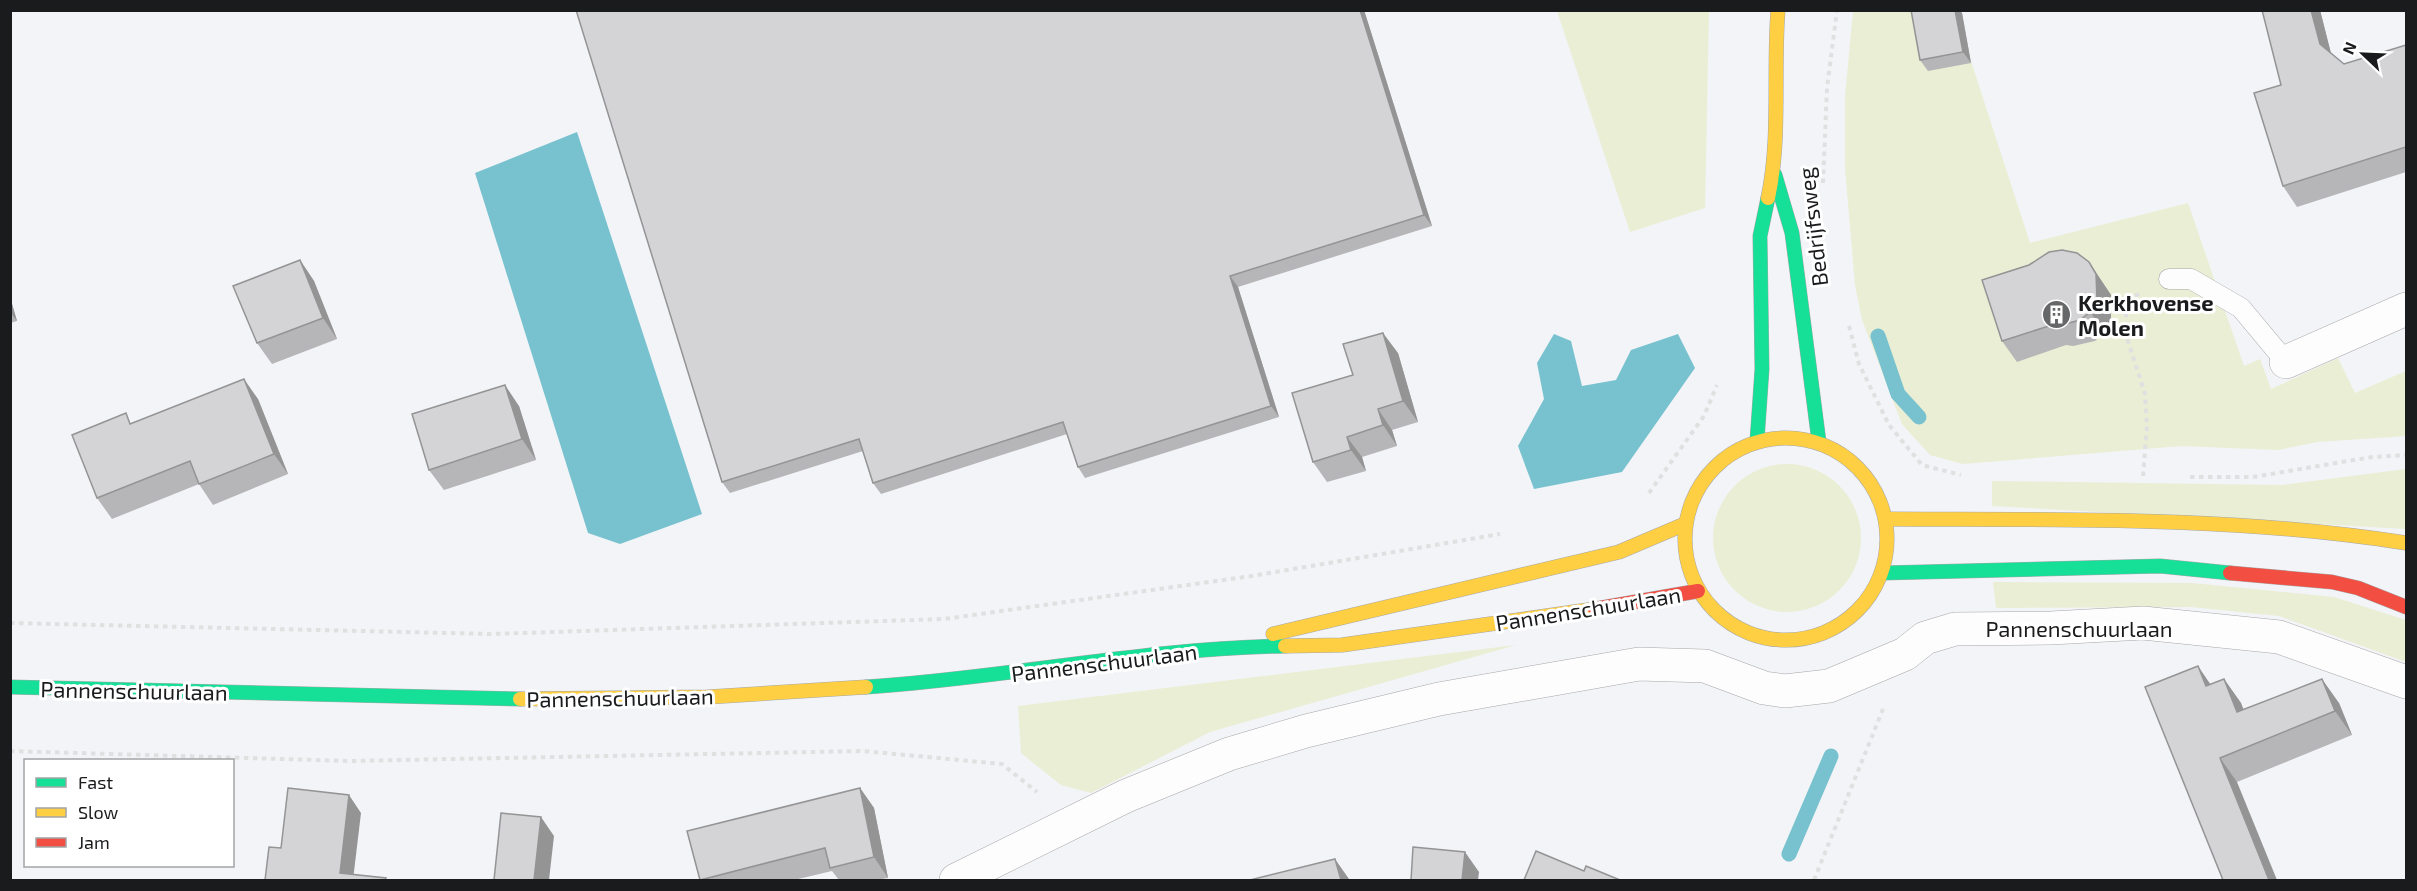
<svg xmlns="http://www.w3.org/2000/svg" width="2417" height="891" font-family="'Exo 2',sans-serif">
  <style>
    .green { fill: #e9eed4 }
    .water { fill: #78c2cf }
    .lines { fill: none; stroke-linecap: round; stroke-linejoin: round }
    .stream { stroke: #78c2cf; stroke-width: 15 }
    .lane-casing { stroke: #a7a7a9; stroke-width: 21 }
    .street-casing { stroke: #a7a7a9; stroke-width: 34 }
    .fast-casing { stroke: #a7a7a9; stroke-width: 15 }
    .slow-casing { stroke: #a7a7a9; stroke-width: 15 }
    .jam-casing { stroke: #a7a7a9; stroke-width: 15 }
    .path { stroke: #dfe0e0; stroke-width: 4; stroke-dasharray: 4.5 4.5; stroke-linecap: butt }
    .lane { stroke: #fdfdfe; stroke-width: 20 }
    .street { stroke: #fdfdfe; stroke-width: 33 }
    .fast { stroke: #16e098; stroke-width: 14 }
    .slow { stroke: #ffcf43; stroke-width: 14 }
    .jam { stroke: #f24e42; stroke-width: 14 }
    .wall { fill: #b6b5b7 }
    .shaded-wall { fill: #949495 }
    .building { fill: #d4d3d5; stroke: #949495; stroke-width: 1.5 }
    .labels { text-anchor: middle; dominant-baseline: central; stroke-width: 6; stroke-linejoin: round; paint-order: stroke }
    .street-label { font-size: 22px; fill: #1a1b1d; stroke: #fff }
    .poi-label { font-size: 22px; font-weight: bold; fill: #1a1b1d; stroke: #fff; text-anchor: start }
  </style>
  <rect width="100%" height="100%" fill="#f3f4f7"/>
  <g class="green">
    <polygon points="1557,11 1709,11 1705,208 1630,232"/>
    <polygon points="1853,11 1960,11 1956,15 2030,243 2188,203 2244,366 2260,359 2271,389 2338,358 2355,393 2406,371 2406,436 2317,442 2278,450 2182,446 1963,464 1930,455 1902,424 1862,320 1855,285 1845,168 1845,97"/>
    <circle cx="1787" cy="538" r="74"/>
    <polygon points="2406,469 2406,529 1992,506 1992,481 2283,485"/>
    <polygon points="1993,582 2192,583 2334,597 2406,620 2406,662 2279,616 2191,607 1996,608"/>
    <polygon points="1516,645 1210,732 1091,793 1061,785 1021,753 1018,706"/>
  </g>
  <g class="water">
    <polygon points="577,132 702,514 620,544 588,533 475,173"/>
    <polygon points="1554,334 1571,341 1582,386 1616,380 1631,350 1678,334 1695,368 1622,472 1534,489 1518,446 1544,399 1537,363"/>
  </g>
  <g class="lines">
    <g class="stream">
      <polyline points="1878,336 1898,394 1919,417"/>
      <polyline points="1789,854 1831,756"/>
    </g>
    <defs>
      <polyline id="lane" points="2169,279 2191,279 2241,308 2286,362"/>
      <g id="street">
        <polyline points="2286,362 2406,309"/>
        <polyline points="956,880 1126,796 1229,754 1306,731 1439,699 1639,664 1705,666 1764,688 1785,691 1829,686 1905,654 1925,638 1955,629 2051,628 2143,623 2279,637 2406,682"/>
      </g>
      <g id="fast">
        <polyline points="1775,175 1792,233 1819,442"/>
        <polyline points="1757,441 1762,369 1760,236 1768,198"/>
        <polyline points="1882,573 2160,566 2230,573"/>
        <polyline points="10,687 520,699"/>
        <path d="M866,687C1006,678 1145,648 1285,646"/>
      </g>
      <g id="slow">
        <path d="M1768,198C1781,138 1773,72 1778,10"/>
        <circle cx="1786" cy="539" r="101"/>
        <path d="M1886,519C2060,520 2234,516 2406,543"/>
        <polyline points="1273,634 1619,552 1685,524"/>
        <polyline points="1285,646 1342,645 1595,609"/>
        <polyline points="520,699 708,697 866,687"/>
      </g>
      <g id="jam">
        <polyline points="2230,573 2332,582 2358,588 2406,607"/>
        <polyline points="1595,609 1698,591"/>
      </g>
    </defs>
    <use href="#lane" class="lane-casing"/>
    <use href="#street" class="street-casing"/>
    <use href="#fast" class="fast-casing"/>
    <use href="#slow" class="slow-casing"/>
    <use href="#jam" class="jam-casing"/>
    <g class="path">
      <polyline points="1823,183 1827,88 1837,10"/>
      <polyline points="2139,294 2126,300 2126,335 2145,394 2147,426 2143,476"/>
      <polyline points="1849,326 1859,364 1889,425 1922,465 1961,475"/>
      <polyline points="2190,477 2253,477 2372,457 2406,455"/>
      <polyline points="1649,493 1704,416 1717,385"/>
      <polyline points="10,623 492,634 944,619 1252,576 1500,534"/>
      <polyline points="10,751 350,761 863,751 1002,764 1037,792"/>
      <polyline points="1814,880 1883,709"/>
    </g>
    <use href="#lane" class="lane"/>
    <use href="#street" class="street"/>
    <use href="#fast" class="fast"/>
    <use href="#slow" class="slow"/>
    <use href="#jam" class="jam"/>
  </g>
  <g class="wall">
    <polygon points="1364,10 1432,226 1238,287 1279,417 1085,478 1078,467 1067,434 881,494 873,483 863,451 730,493 722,482"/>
    <polygon points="2262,10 2320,10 2331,54 2344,64 2406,45 2406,172 2297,207 2283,186 2281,85"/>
    <polygon points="1962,13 1971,63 1928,71 1920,60"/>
    <polygon points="300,260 314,281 337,339 272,364 257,343"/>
    <polygon points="2089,262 2111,295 2111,320 2105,332 2095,341 2073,346 2066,345 2017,362 2002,341 2029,265"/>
    <polygon points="10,297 17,321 10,323"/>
    <polygon points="1398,353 1418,422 1392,430 1397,446 1362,457 1366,471 1327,482 1313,462 1353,375"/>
    <polygon points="258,399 288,474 213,505 199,484 112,519 97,498 133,423"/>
    <polygon points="519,406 536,460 444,490 429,470"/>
    <polygon points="2224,679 2241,703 2243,709 2339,703 2352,735 2237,782 2223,880 2211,684"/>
    <polygon points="860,788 874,808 888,878 876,880 839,880 832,871 794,880 700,880"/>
  </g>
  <g class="shaded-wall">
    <polygon points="1360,10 1364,10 1432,226 1424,215"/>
    <polygon points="1955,10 1960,10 1962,13 1971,63 1963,52"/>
    <polygon points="2311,10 2320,10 2334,65 2320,44"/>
    <polygon points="300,260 314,281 337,339 323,318"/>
    <polygon points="2089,262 2111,295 2111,320 2105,332 2090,312"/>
    <polygon points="1230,276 1238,287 1279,417 1271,406"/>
    <polygon points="10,297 17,321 10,312"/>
    <polygon points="1383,333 1398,353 1418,422 1403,401"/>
    <polygon points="244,379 258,399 288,474 274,454"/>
    <polygon points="505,385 519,406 536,460 522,439"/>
    <polygon points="1378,409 1392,430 1397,446 1383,425"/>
    <polygon points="1347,437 1362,457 1366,471 1351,450"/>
    <polygon points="2198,666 2215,691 2206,686"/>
    <polygon points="2224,679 2241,703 2254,737 2237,712"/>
    <polygon points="2322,679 2339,703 2352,735 2335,711"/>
    <polygon points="2220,758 2237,782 2277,880 2269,880"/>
    <polygon points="860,788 874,808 888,878 874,857"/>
    <polygon points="349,795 361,813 353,880 340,873"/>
    <polygon points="541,817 554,836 549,880 534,880"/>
    <polygon points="1465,852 1479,872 1478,880 1462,880"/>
    <polygon points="1335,859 1349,879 1350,880 1341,880"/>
  </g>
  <g class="building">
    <polygon points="576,10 1360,10 1424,215 1230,276 1271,406 1078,467 1063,422 873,483 859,439 722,482"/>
    <polygon points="1911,10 1955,10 1963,52 1920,60"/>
    <polygon points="2262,10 2311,10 2320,44 2344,64 2406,45 2406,147 2283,186 2254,93 2281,85"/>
    <polygon points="2062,250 2077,253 2089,262 2096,274 2097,300 2090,312 2080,320 2058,326 2052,325 2002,341 1982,280 2029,265 2049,252"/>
    <polygon points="300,260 323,318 257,343 233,286"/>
    <polygon points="1383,333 1403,401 1378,409 1383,425 1347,437 1351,450 1313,462 1292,393 1353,375 1343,344"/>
    <polygon points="244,379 274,454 199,484 190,461 97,498 72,435 126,413 130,424"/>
    <polygon points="505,385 522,439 429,470 412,414"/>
    <polygon points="2198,666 2206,686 2224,679 2237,712 2322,679 2335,711 2220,758 2269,880 2223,880 2145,687"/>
    <polygon points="288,788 349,795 340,873 386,878 385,880 265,880 269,847 281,848"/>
    <polygon points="860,788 874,857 830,868 825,848 700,880 687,831"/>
    <polygon points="501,813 541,817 534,880 494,880"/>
    <polygon points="1413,847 1465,852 1462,880 1411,880"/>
    <polygon points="1536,851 1584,871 1586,866 1620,880 1524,880"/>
    <polygon points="1335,859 1341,880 1250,880"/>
  </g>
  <defs>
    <symbol id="building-disc" viewBox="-11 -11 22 22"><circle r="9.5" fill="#666769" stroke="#fff"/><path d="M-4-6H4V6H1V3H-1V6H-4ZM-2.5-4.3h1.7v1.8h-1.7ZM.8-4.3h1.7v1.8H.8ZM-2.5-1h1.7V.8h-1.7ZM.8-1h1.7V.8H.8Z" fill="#fff"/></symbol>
  </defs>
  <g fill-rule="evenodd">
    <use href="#building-disc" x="2040" y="298" width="33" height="33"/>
  </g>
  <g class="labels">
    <g class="street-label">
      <text transform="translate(1812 227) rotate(-97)">Bedrijfsweg</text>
      <text transform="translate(1588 608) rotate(-9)">Pannenschuurlaan</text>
      <text x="2079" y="628">Pannenschuurlaan</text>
      <text transform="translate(1104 662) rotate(-7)">Pannenschuurlaan</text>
      <text transform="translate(134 690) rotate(1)">Pannenschuurlaan</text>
      <text transform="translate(620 697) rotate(-1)">Pannenschuurlaan</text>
    </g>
    <g class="poi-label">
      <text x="2078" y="302">Kerkhovense<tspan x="2078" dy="25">Molen</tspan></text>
    </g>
  </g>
  <rect width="2417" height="891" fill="none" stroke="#1a1b1d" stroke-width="24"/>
  <rect x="24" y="759" width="210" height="108" fill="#ffffff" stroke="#a3a4a5" stroke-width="1.5"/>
  <rect x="36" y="778" width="30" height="9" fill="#16e098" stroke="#a3a4a5" stroke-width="1.5"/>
  <text x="78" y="789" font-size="18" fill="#1a1b1d">Fast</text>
  <rect x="36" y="808" width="30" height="9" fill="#ffcf43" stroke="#a3a4a5" stroke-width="1.5"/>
  <text x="78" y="819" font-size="18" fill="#1a1b1d">Slow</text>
  <rect x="36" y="838" width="30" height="9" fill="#f24e42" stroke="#a3a4a5" stroke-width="1.5"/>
  <text x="78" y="849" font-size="18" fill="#1a1b1d">Jam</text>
  <g transform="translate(2363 54) rotate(293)" stroke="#ffffff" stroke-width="4.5" paint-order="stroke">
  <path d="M0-4.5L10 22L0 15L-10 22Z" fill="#1a1b1d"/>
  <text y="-9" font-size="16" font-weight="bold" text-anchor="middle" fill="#1a1b1d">N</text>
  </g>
</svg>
